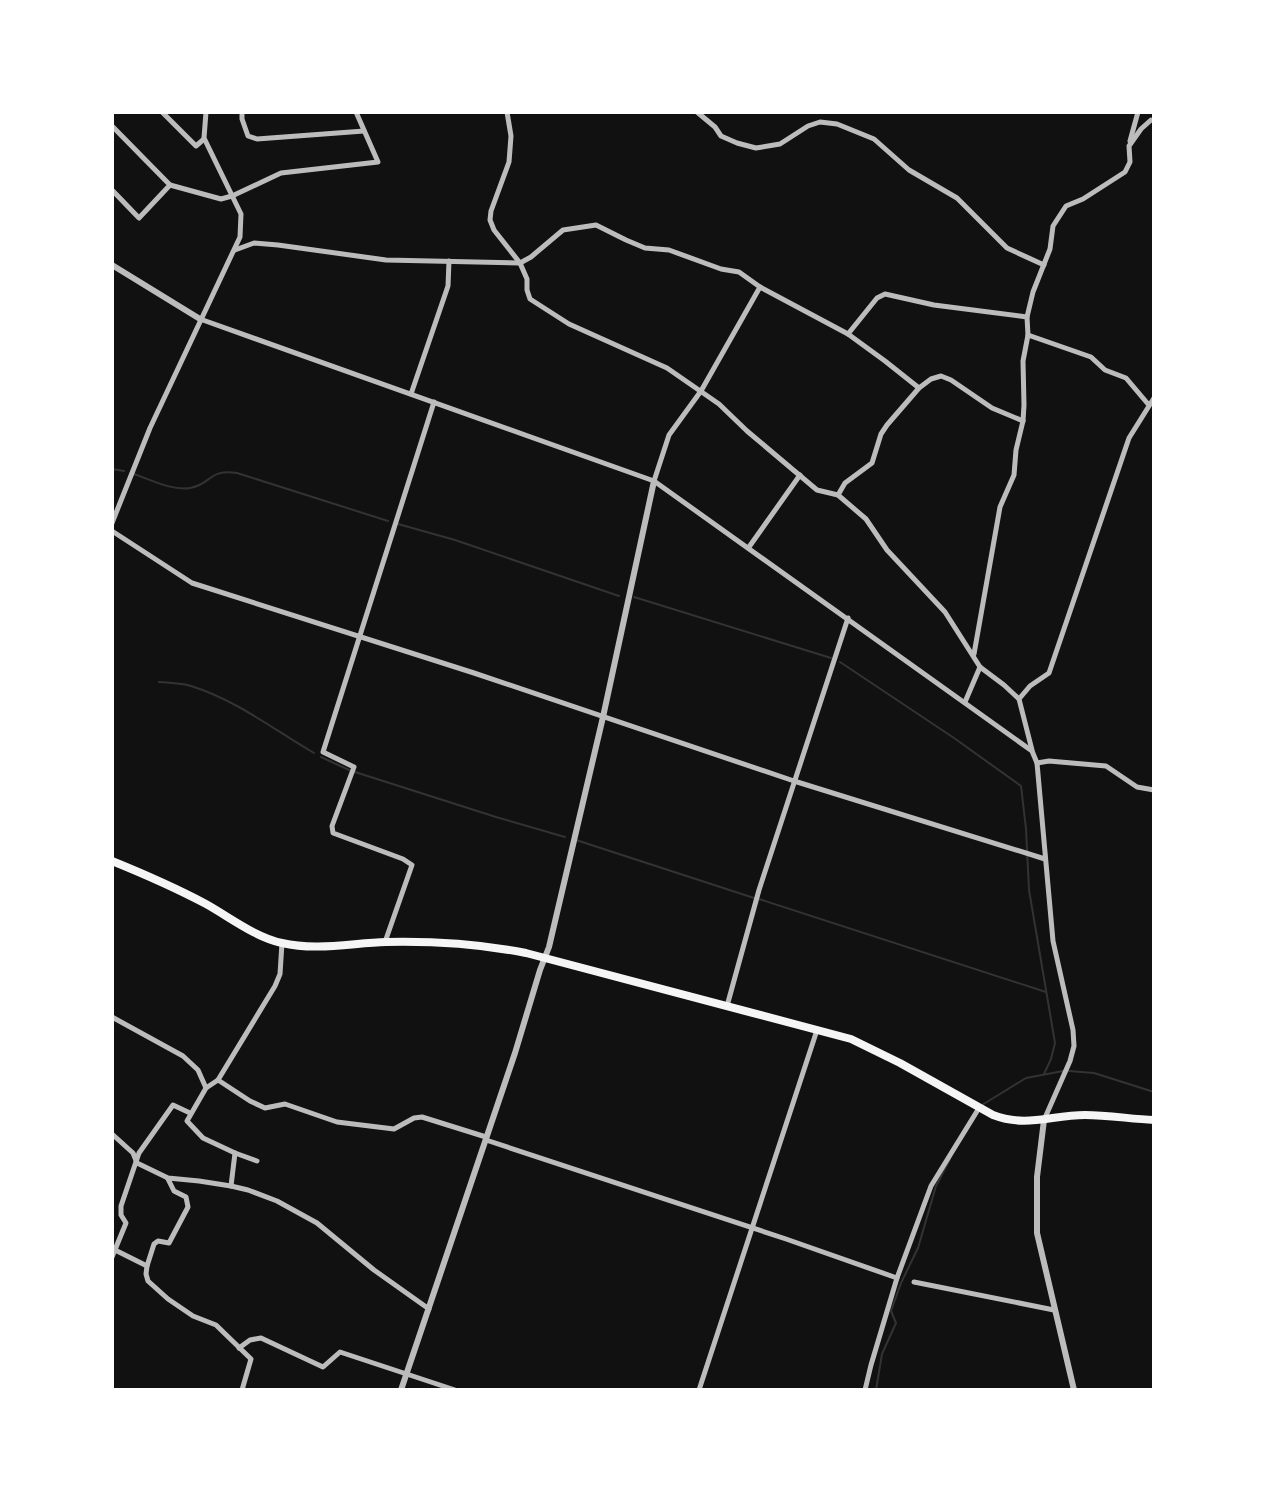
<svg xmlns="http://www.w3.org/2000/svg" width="1266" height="1502" font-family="'Alegreya Sans',sans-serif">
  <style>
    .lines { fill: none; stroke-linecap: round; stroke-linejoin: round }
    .stream { stroke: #333; stroke-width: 2 }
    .minor { stroke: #bcbcbc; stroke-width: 5 }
    .tertiary { stroke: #bcbcbc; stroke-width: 6 }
    .primary { stroke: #f5f5f5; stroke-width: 8 }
  </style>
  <rect width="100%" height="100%" fill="#111"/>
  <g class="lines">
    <g class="stream">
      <polyline points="112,469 124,471"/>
      <path d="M134,474C151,480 173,491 190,488C212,484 208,469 237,473L388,521"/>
      <polyline points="398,524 455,540 619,596"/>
      <polyline points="634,597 831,658"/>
      <polyline points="840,662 954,738 1021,786 1026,829 1029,890 1055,1043 1051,1059 1044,1074"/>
      <path d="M159,682C170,683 181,683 191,686C236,700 273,729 314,753"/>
      <polyline points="321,757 349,770"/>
      <polyline points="355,772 496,817 565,837"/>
      <polyline points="576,840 754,898"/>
      <polyline points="759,899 1046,992"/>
      <polyline points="1069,1071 1094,1073 1154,1092"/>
      <polyline points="982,1105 1026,1078 1063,1071"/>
      <polyline points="876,1390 882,1354 896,1323 891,1311 901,1283 918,1248 936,1186 950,1159"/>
    </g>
    <g class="minor">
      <polyline points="162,112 196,146 204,139"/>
      <polyline points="242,112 242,119 248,136 257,139 364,131"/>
      <polyline points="507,112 511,136 509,162 491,211 490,220 494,230 520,263 527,279 527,290 530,299 569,324 667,368 719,404 747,431 817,490 838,495 866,519 887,550 945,612 980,667 1004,685 1019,699 1032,750"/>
      <polyline points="697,112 715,127 721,136 737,143 756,148 780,144 808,126 820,122 837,124 874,139 909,170 957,198 1007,248 1044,265"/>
      <polyline points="112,126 170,185 139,218 112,190"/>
      <polyline points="1130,141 1138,112"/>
      <polyline points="170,185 221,199 232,196 281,173 378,162 356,112"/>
      <polyline points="235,250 254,243 278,245 386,260 520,263 531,257 563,230 596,225 626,240 645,248 669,250 721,269 739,272 760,287 848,334 885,361 919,388"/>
      <polyline points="200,319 654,481 1032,751 1037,763 1053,941 1073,1030 1074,1046 1070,1061 1044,1120"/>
      <polyline points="848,334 877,298 885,294 934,305 1027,317"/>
      <polyline points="1028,335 1091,357 1105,370 1126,378 1148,404"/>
      <polyline points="411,394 448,286 449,261"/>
      <polyline points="654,481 669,435 701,391 760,287"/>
      <polyline points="838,495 845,483 872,463 881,434 887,425 919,388 931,379 941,376 951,380 992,408 1023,421"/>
      <polyline points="112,523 150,428 240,237 241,214 204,138 206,112"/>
      <polyline points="112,531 192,583 474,673 794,781 1045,859"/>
      <polyline points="749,547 800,475"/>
      <polyline points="974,654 1000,507 1014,475 1016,450 1023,421 1024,405 1023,361 1028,335 1027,317 1033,292 1050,249 1053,226 1066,206 1083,199 1125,172 1130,162 1129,146 1141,129 1151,120 1154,121"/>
      <polyline points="1019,699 1030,686 1049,673 1129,438 1154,398"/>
      <polyline points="965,702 980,667"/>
      <polyline points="1037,763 1049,761 1106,766 1137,787 1154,790"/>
      <polyline points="385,942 412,865 403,859 333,833 332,826 354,767 323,752 434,402"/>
      <polyline points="282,943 280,974 275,986 218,1080 250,1101 265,1108 285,1104 337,1122 394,1129 414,1118 422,1117 486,1137"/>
      <polyline points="727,1006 759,890 848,618"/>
      <polyline points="112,1017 183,1056 198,1070 206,1088"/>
      <polyline points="218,1080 206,1088 187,1121 203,1138 235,1153 257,1161"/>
      <polyline points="112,1134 133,1153 137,1163 168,1178 199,1181 231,1186 248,1190 277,1201 317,1223 374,1270 429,1309"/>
      <polyline points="486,1140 786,1239 897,1278"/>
      <polyline points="168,1179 174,1191 186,1197 188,1207 169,1243 158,1241 154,1244 147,1266 146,1274 148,1281 168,1299 193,1316 216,1325 251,1359 242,1390"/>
      <polyline points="231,1186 235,1153"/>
      <polyline points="115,1250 147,1266"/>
      <polyline points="112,1257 126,1223 121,1215 121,1206 139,1153 173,1105 190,1113"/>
      <polyline points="914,1282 1054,1310"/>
      <polyline points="239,1348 250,1340 261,1338 323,1367 340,1352 455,1390"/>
      <polyline points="699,1390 817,1030"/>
      <polyline points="865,1390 871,1365 897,1278 931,1186 979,1108"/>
    </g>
    <g class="tertiary">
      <polyline points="112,265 200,319"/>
      <polyline points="1044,1120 1037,1177 1037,1233 1074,1390"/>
      <polyline points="401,1390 515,1053 540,970 549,947 603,717 654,481"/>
    </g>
    <path class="primary" d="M112,861C144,874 176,888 206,904C231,918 255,937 282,943C316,951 352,943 386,942C432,941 480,944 526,953L851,1039L900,1063L993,1115C1027,1128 1051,1115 1085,1115C1108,1115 1131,1119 1154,1120"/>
  </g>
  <rect width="1266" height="1502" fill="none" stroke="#ffffff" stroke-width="228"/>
</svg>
